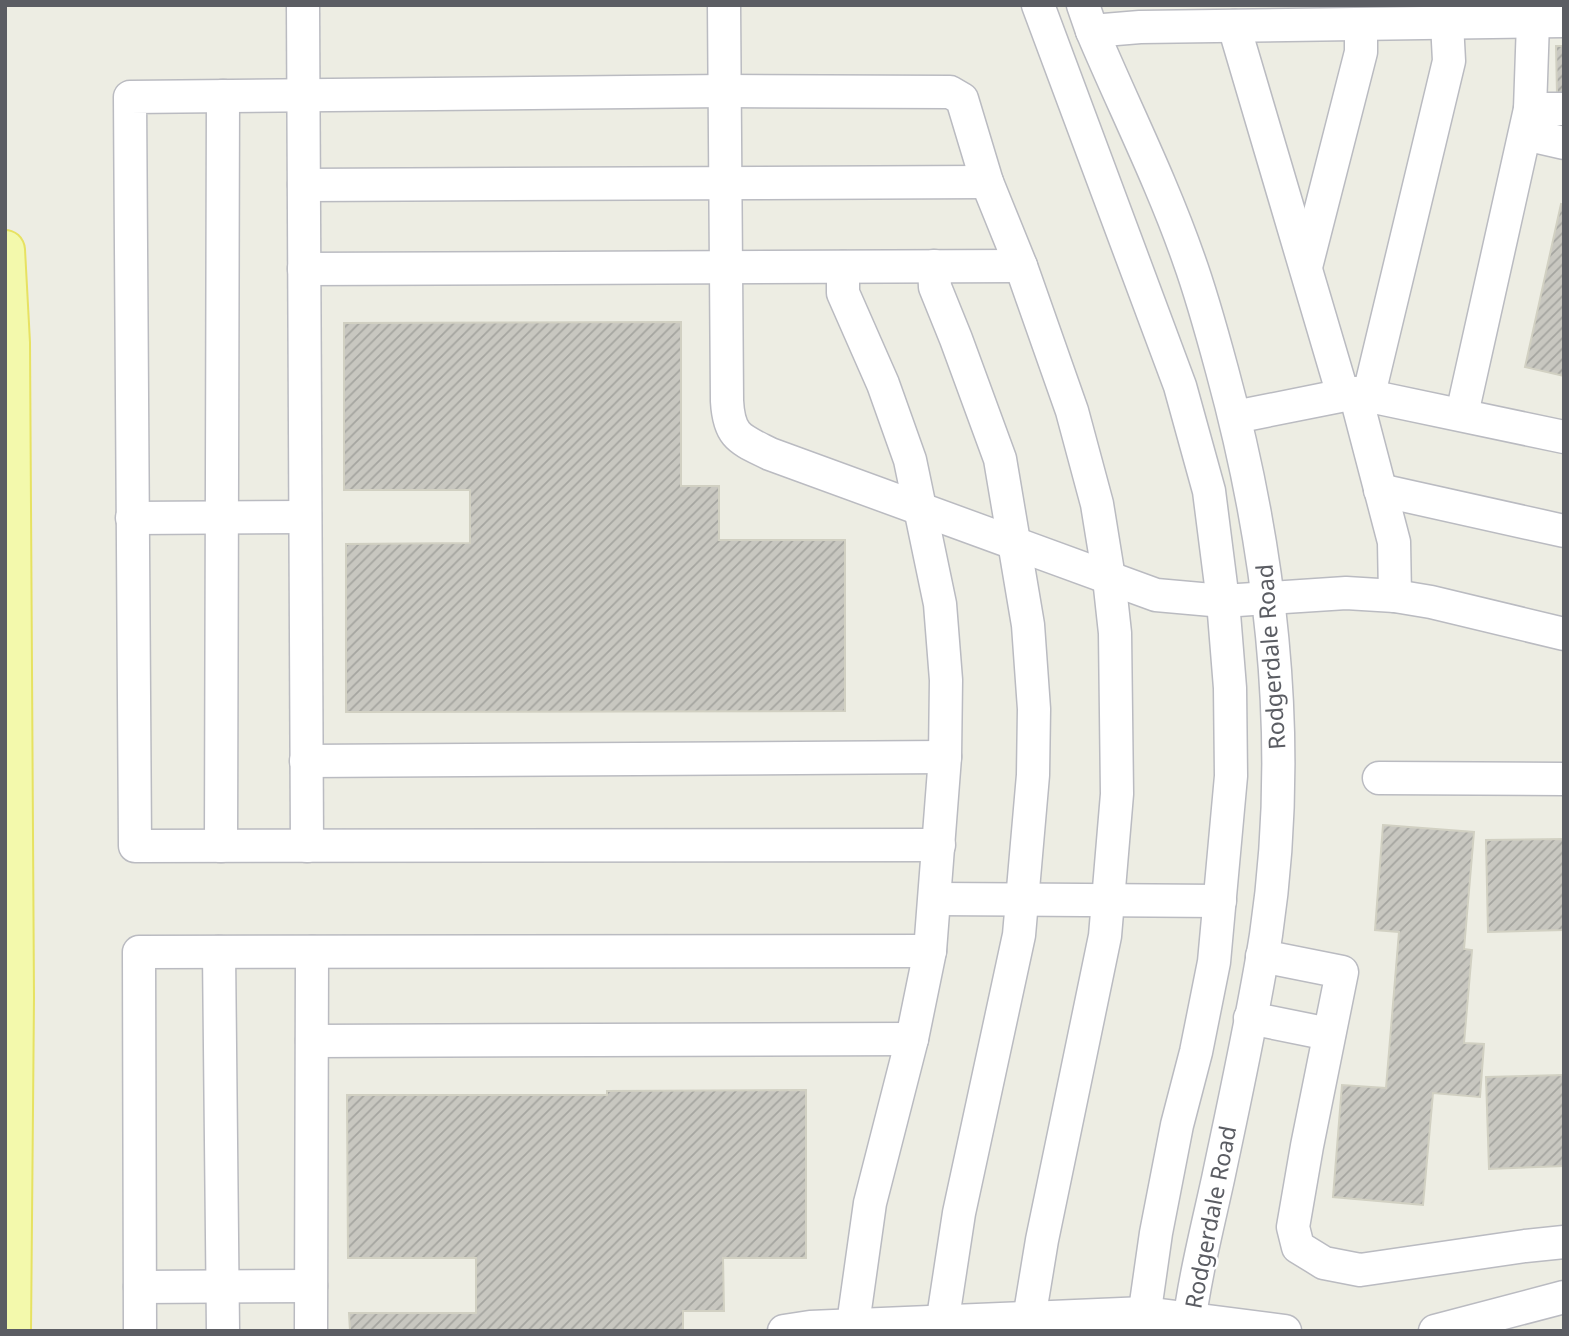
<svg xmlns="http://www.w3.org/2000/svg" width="1569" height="1336" font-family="'Noto Sans',sans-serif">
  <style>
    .building { fill: url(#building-hatch); stroke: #d1d0c2; stroke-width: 2 }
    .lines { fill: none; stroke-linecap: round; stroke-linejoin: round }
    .minor-casing { stroke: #babbc1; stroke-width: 35 }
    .major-casing { stroke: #e7e262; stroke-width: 42 }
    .minor { stroke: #fff; stroke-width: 32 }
    .major { stroke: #f3f9ac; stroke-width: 38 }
    .labels { text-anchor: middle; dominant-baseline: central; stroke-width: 5; stroke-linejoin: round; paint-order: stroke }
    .street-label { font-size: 23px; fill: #5b5d63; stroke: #fff }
  </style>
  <defs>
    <pattern id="building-hatch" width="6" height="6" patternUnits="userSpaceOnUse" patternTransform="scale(1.75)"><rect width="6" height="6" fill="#c8c7c0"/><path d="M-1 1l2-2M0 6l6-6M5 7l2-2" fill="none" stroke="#a5a5a0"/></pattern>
  </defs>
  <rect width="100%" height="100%" fill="#edede3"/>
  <g class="building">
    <polygon points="1556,46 1564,46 1564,94 1557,94"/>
    <polygon points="1561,204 1564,205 1564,376 1525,367"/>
    <polygon points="681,322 681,486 719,486 719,540 845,540 845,711 346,712 346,544 470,543 470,490 344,490 344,323"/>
    <polygon points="1383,825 1474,832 1464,949 1472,950 1464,1043 1484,1044 1480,1097 1433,1093 1423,1205 1333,1197 1342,1085 1386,1088 1399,932 1375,930"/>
    <polygon points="1564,839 1564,930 1488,932 1486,840"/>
    <polygon points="1564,1075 1564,1166 1489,1169 1486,1077"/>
    <polygon points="806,1090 806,1258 723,1258 724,1311 683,1311 683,1331 350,1331 349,1313 476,1313 476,1258 348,1258 347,1095 607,1095 607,1091"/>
  </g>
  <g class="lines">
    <defs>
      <g id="minor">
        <polyline points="303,5 307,846"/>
        <path d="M724,5L727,401C729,437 740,439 770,454L1156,595L1223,601L1346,593L1395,596L1431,602L1564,634"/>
        <polyline points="1038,5 1180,386 1209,491 1223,601 1230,688 1231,776 1214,962 1196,1052 1177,1125 1156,1233 1142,1331"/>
        <path d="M1083,5L1092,31C1124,107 1162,182 1189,260C1202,296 1212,333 1222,370C1272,553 1294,746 1266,935C1253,1017 1235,1098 1218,1179C1207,1229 1194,1280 1188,1331"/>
        <polyline points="1234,26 1343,395"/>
        <polyline points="1092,31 1140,27 1564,21"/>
        <polyline points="1530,109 1564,109"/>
        <polyline points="1525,134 1564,143"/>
        <polyline points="304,185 987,182"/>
        <polyline points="934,266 935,287 956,339 1000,459 1028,625 1034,709 1033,775 1019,935 959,1213 941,1331"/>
        <polyline points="843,267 843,293 883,384 910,460 940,604 946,680 945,757 930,951 912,1039 870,1203 852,1331"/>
        <polyline points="1306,267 1361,52 1361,24"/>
        <polyline points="304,269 1021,266"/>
        <polyline points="1355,393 1394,542 1395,596"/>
        <polyline points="1369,394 1449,61 1447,23"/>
        <polyline points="1462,414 1530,109 1533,22"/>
        <polyline points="1235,417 1355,393 1564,437"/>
        <polyline points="1380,490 1564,531"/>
        <polyline points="132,518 305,517"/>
        <polyline points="306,761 945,757"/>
        <polyline points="1379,778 1564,779"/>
        <polyline points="939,845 135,846 130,97 725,91 950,92 962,99 987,182 1021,266 1072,411 1097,504 1109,578 1115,633 1117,794 1105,936 1042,1240 1027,1331"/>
        <polyline points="221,846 223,96"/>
        <polyline points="935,899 1220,901"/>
        <polyline points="219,952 223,1331"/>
        <polyline points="1262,956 1342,972 1307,1146 1293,1227 1298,1247 1324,1263 1360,1270 1525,1246 1564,1242"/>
        <polyline points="1250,1018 1329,1034"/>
        <polyline points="312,1041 912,1039"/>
        <polyline points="140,1287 311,1286"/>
        <polyline points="140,1331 139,952 930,951"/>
        <polyline points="311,1331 312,952"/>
        <polyline points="784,1331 810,1327 1145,1313 1285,1331"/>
        <polyline points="1435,1331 1564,1297"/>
      </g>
      <polyline id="major" points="5,250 10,343 14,998 11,1331"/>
    </defs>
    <use href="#minor" class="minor-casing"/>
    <use href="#major" class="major-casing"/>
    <use href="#minor" class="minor"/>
    <use href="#major" class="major"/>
  </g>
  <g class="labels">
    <g class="street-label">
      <text transform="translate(1270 657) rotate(-94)">Rodgerdale Road</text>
      <text transform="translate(1210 1217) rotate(-79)">Rodgerdale Road</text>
    </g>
  </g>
  <rect width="1569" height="1336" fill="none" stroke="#5b5d63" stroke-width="14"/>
</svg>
